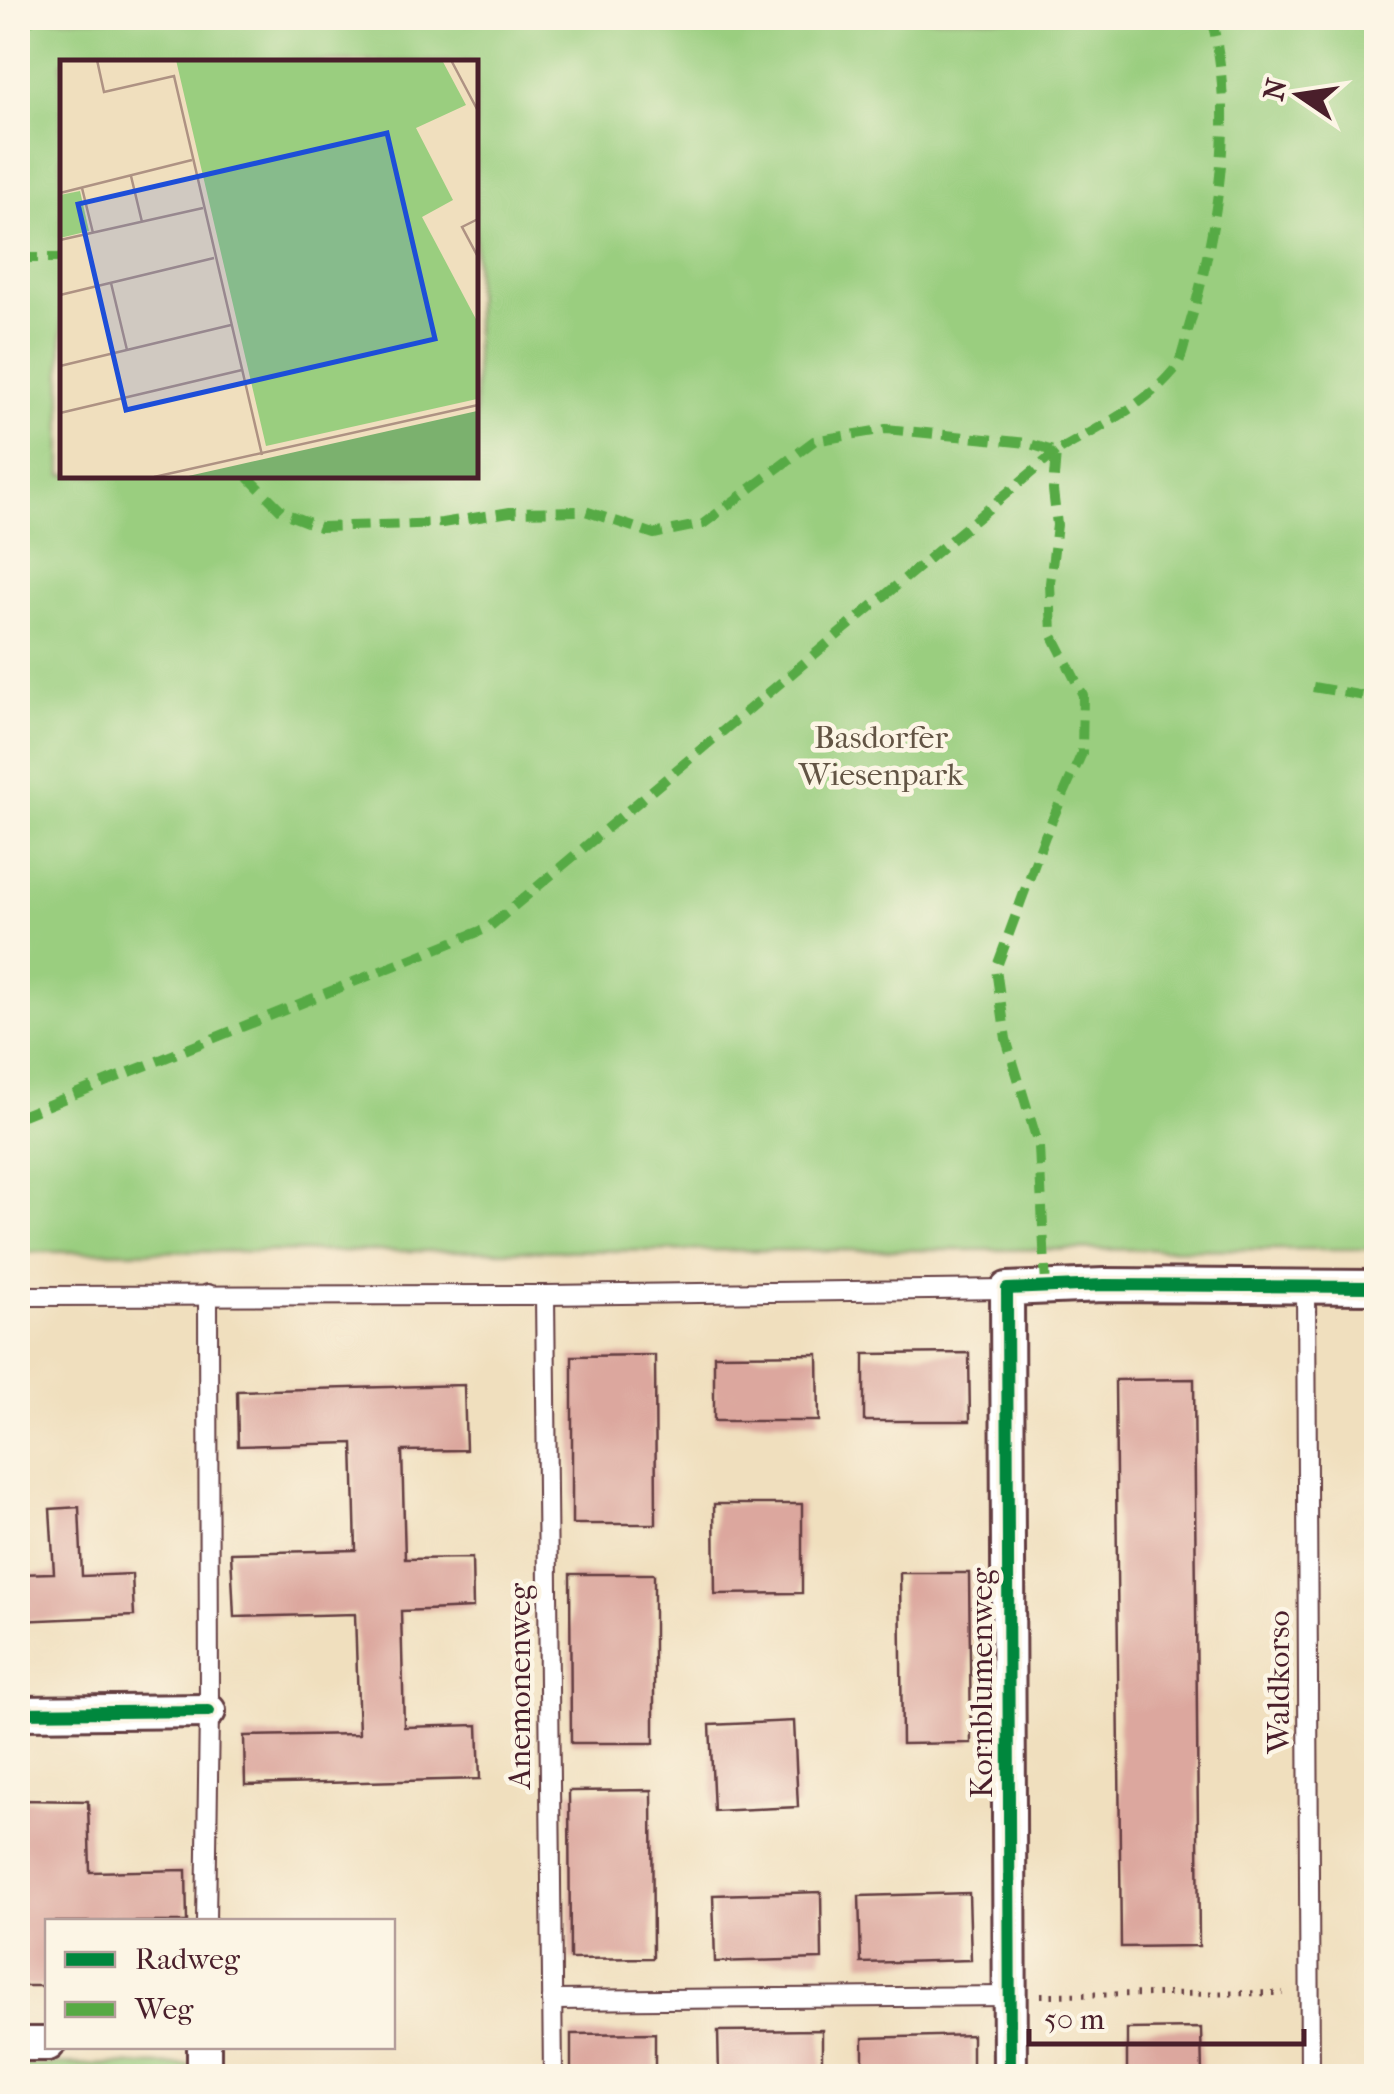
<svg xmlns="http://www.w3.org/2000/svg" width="1394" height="2094" font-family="'IM FELL French Canon',serif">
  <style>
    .green { fill: #9ace7f; stroke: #727655; stroke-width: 2.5; fill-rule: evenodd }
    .building { fill: #dca79e }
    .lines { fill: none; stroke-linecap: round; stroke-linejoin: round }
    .service-casing { stroke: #633c41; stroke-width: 22 }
    .minor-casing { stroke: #633c41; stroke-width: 38 }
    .path { stroke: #633c41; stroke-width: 6; stroke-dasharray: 2.5 8; stroke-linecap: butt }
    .service { stroke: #fff; stroke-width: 18 }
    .minor { stroke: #fff; stroke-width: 32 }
    .quiet { stroke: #57aa44; stroke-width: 10; stroke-dasharray: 20 10; stroke-linecap: butt }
    .cycleway-casing { stroke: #fcf5e5; stroke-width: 19 }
    .cycleway { stroke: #00873e; stroke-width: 12 }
    .labels { text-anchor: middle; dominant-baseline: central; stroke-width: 9; stroke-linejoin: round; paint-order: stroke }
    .park-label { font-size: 32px; fill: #625444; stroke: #fcf5e5 }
    .street-label { font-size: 32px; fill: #4a1f2b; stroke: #fcf5e5 }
    .inset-road { fill: none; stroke: #ae9283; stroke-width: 2.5 }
    .view { fill: #1d4ed8; fill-opacity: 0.15; stroke: #1d4ed8; stroke-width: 5 }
    .inset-edge { fill: none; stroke: #4a1f2b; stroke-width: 5 }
  </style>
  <rect width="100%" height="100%" fill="#fcf5e5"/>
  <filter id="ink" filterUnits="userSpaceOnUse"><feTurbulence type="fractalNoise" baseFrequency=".01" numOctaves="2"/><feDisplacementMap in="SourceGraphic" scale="20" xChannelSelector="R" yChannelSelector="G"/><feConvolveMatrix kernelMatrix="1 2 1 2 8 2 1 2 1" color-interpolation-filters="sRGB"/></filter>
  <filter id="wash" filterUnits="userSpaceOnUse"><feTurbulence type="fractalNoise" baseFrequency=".0048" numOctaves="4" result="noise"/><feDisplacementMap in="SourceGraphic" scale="40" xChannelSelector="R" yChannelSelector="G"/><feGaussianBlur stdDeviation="2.25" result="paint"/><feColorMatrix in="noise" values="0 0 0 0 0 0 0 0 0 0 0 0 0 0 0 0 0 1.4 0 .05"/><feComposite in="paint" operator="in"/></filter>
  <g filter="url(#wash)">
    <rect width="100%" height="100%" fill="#f0dfbe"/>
    <g class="green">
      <path d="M18,18H1376V1249L18,1252ZM62,62H475V475H62Z"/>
      <polygon points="18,2064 190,2065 190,2076 18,2076"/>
    </g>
    <g id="blocks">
      <g class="building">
        <polygon points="969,1353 970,1421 864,1421 864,1354"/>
        <polygon points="818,1354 819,1421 714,1421 714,1355"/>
        <polygon points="655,1355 656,1524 572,1524 572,1356"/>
        <polygon points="1194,1379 1199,1946 1121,1947 1115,1380"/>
        <polygon points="464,1385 466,1450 402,1451 405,1559 472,1558 473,1608 401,1611 404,1727 478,1725 480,1779 245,1785 244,1736 359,1734 355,1614 234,1617 231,1553 356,1550 353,1443 238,1446 237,1391"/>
        <polygon points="714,1504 802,1504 802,1593 715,1594"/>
        <polygon points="79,1507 82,1576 132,1574 134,1616 18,1621 18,1574 54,1573 50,1509"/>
        <polygon points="900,1573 969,1573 971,1743 902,1744"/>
        <polygon points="570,1574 654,1574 654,1743 571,1743"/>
        <polygon points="794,1721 798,1807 714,1811 710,1725"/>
        <polygon points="652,1790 653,1958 570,1959 569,1791"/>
        <polygon points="18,1800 88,1801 90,1872 186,1870 187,1922 48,1922 48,1986 19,1986"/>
        <polygon points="821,1892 822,1959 715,1962 713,1895"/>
        <polygon points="969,1893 971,1960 861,1963 859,1896"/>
        <polygon points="1201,2028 1202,2076 1127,2076 1127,2029"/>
        <polygon points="822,2030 822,2076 719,2076 718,2031"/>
        <polygon points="655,2033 655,2076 571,2076 571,2034"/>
        <polygon points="972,2035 972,2076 863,2076 863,2038"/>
      </g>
    </g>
  </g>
  <g filter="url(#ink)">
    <use href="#blocks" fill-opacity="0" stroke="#633c41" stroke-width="2.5"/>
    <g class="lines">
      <defs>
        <g id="service">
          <polyline points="1306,1286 1310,2076"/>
          <polyline points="545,1295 553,2076"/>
          <polyline points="18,1296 545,1295 1007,1289"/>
          <polyline points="206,1922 209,1711 208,1294"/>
          <polyline points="552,2000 1010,1996"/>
        </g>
        <g id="minor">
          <polyline points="18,1713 209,1711"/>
          <polyline points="18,2044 48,2044"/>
          <polyline points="204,2076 204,2046"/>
          <polyline points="1010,2076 1007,1289 1104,1285 1376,1287"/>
        </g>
      </defs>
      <use href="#service" class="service-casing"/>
      <use href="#minor" class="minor-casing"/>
      <polyline class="path" points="1041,1995 1283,1993"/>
      <use href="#service" class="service"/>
      <use href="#minor" class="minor"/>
      <g class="quiet">
        <polyline points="18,30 34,18"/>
        <polyline points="18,258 62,258"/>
        <path d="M246,475L284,513L320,527L442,523L510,512L585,511L654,534L703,524L814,441L886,429L1027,443L1056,452C1098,428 1143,407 1174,370C1183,359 1185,340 1189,327C1217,234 1237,112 1211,18"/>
        <polyline points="1313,687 1376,698"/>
        <polyline points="18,1117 488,928 1056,452"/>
        <polyline points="1046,1287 1039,1147 1006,1039 996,969 1045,836 1082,753 1083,695 1052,634 1050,583 1057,525 1053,490 1056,452"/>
      </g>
      <defs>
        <g id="cycleway">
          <polyline points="18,1713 209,1711"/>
          <polyline points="1010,2076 1007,1289 1104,1285 1376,1287"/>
        </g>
      </defs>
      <use href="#cycleway" class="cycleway-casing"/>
      <use href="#cycleway" class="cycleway"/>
    </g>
  </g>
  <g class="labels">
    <g class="park-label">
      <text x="881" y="737">Basdorfer<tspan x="881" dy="37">Wiesenpark</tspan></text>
    </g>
    <g class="street-label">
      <text transform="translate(1278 1682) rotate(-90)">Waldkorso</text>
      <text transform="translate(981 1683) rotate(-90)">Kornblumenweg</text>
      <text transform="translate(519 1686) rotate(-90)">Anemonenweg</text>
    </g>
  </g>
  <g transform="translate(60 60)">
    <rect width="418" height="418" fill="#f0dfbe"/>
    <path d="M116,0H382L406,45L356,68L393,140L362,157L417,261V339L206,386ZM20,131L29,171L0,178V135Z" fill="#9ace7f"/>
    <path d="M417,351V417H124Z" fill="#7bb16e"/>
    <path class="inset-road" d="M37,0L44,32L114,16L202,395M391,0L418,51M71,116L82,162M22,128L33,173M0,133L132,100M418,159L402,167L418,197M0,180L143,148M51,223L67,290M0,235L154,198M0,306L171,265M0,353L182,310M94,417L418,345"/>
    <path class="view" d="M327,73L375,279L66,350L18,144Z"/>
    <rect width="418" height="418" class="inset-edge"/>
  </g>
  <rect width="1394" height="2094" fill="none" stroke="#fcf5e5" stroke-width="60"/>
  <rect x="45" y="1919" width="350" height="130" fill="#fcf5e5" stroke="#b59f9b" stroke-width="2.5"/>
  <rect x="65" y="1952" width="50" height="15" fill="#00873e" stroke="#b59f9b" stroke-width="2.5"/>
  <text x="135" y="1969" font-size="30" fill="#4a1f2b">Radweg</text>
  <rect x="65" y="2002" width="50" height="15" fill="#57aa44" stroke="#b59f9b" stroke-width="2.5"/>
  <text x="135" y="2019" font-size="30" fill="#4a1f2b">Weg</text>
  <g transform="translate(1299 95) rotate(283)" stroke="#fcf5e5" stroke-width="8" paint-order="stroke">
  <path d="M0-8L18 38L0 25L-18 38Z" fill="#4a1f2b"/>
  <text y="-15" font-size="28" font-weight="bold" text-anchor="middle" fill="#4a1f2b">N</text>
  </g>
  <path d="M1029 2029v15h275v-15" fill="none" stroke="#4a1f2b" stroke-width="5"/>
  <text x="1044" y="2029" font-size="30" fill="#4a1f2b" stroke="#fcf5e5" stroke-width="8" paint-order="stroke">50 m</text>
</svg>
